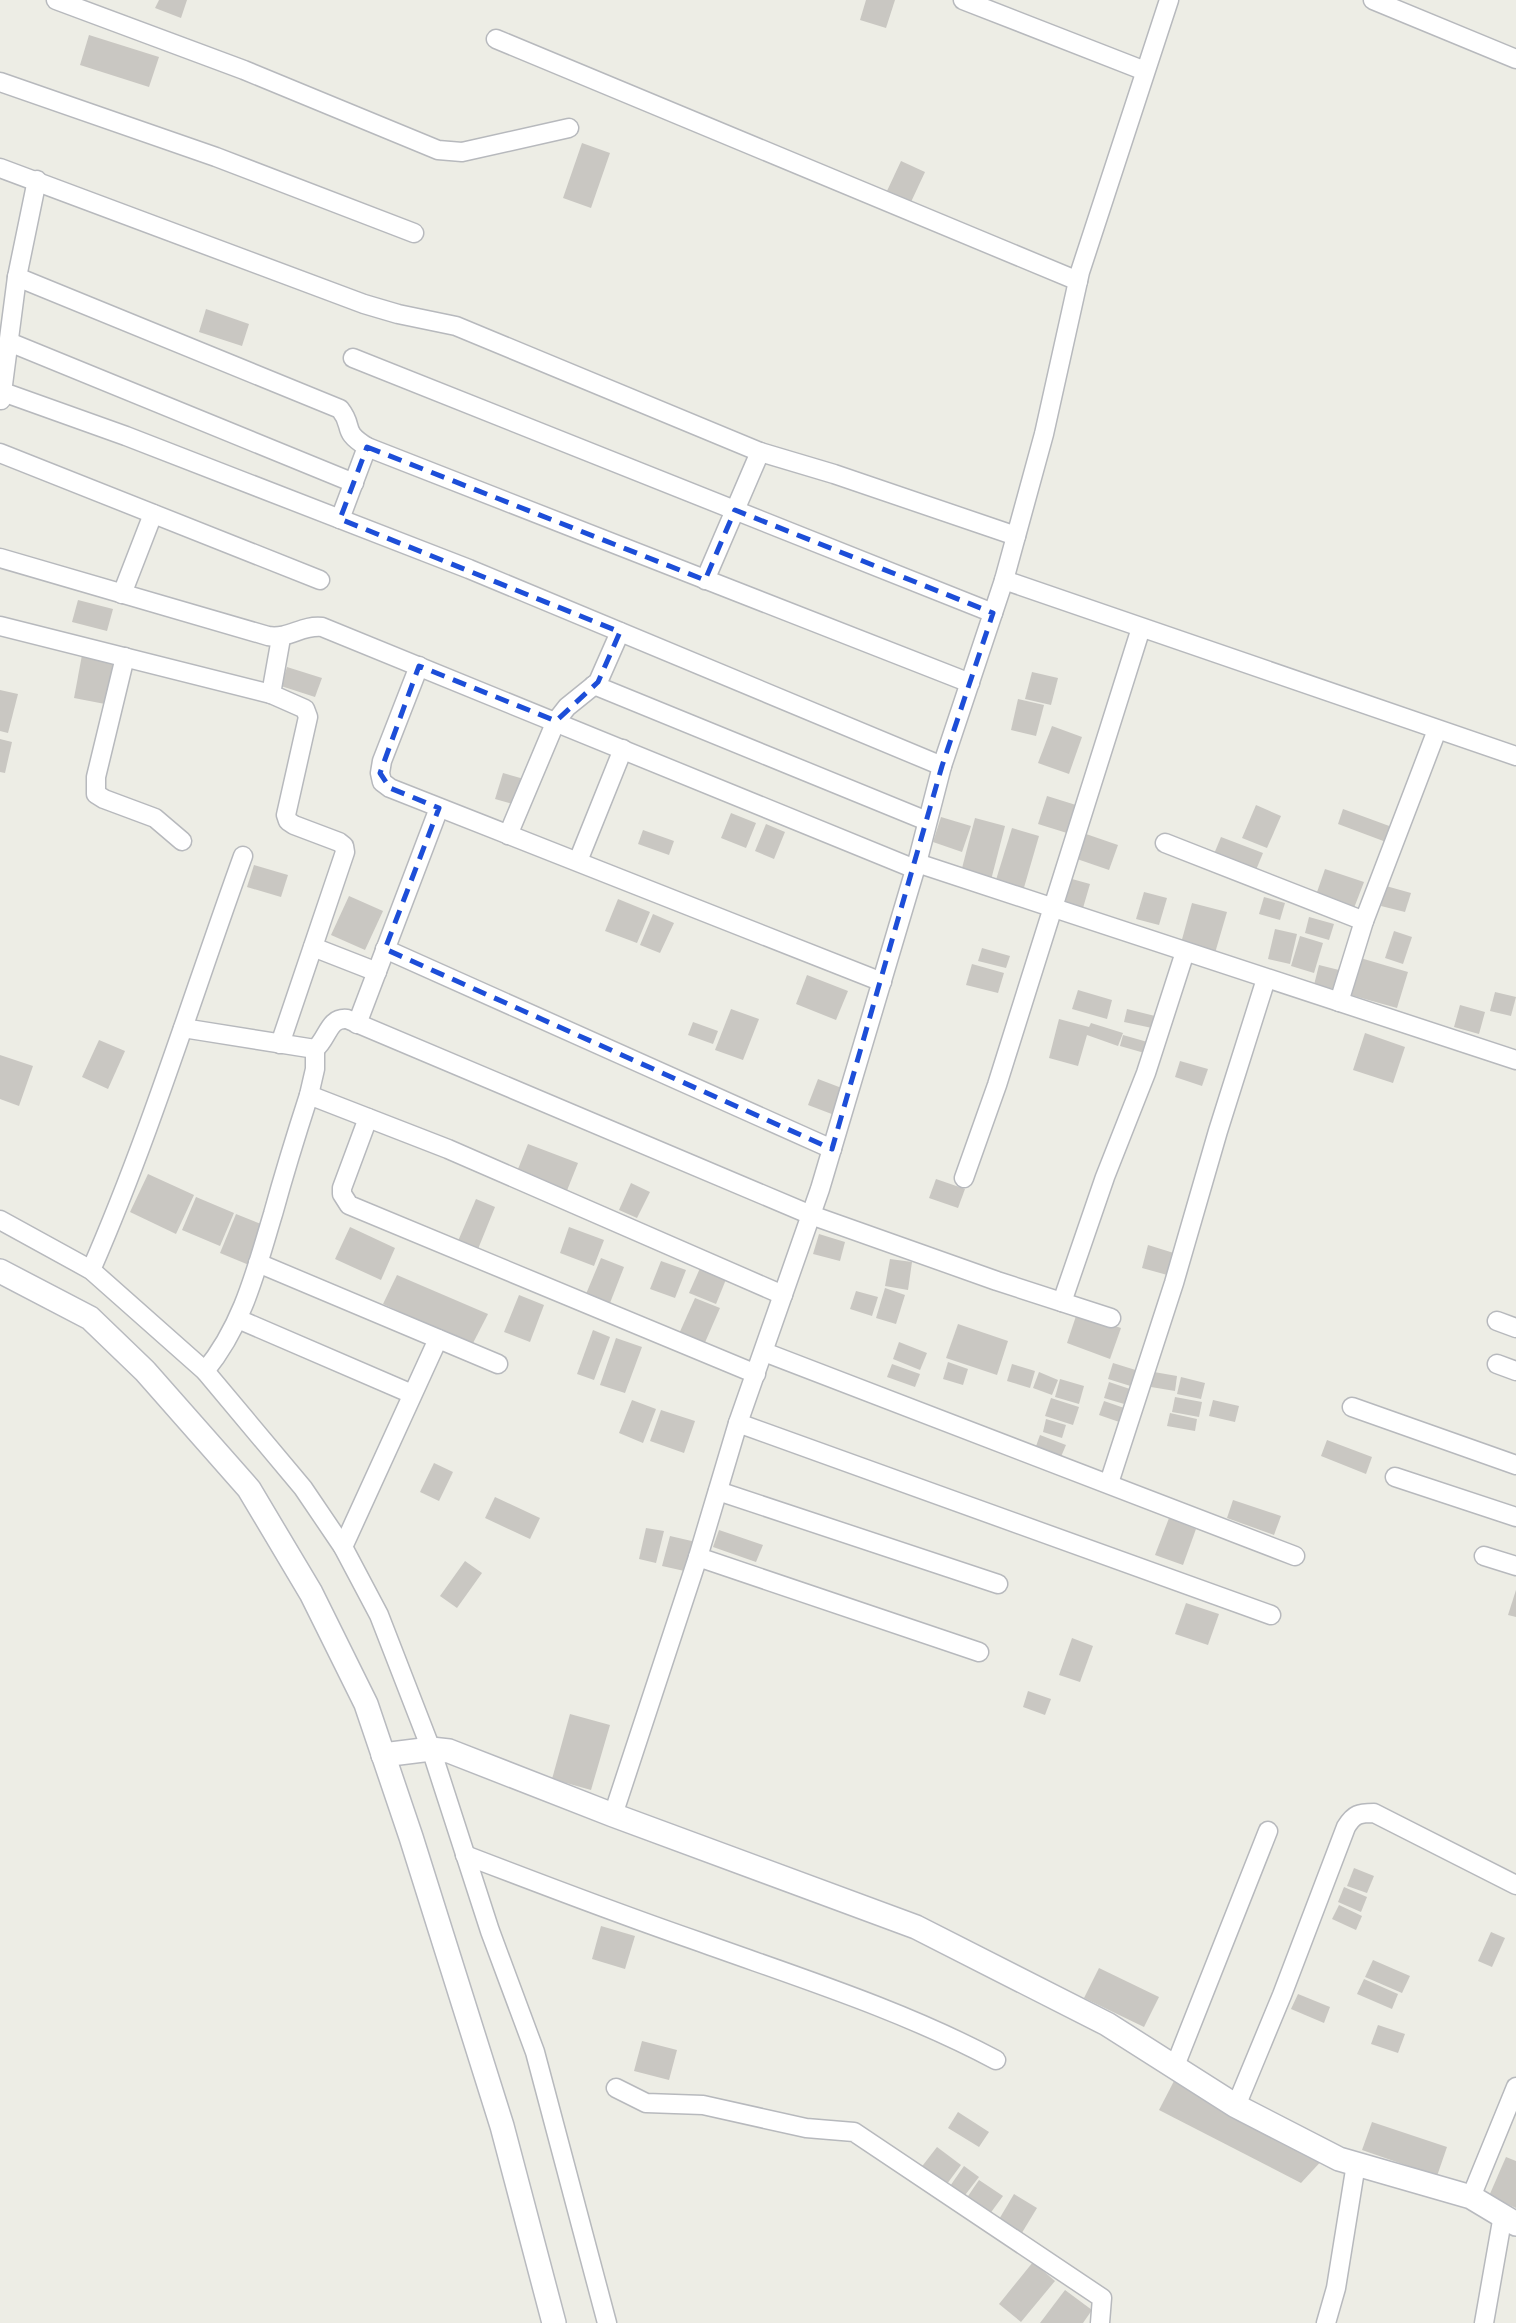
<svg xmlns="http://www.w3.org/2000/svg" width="1516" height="2323" font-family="Karla,sans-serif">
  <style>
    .building { fill: #c9c7c2 }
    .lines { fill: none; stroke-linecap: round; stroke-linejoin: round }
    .street-casing { stroke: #b7b9bd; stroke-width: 21 }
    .secondary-casing { stroke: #b8babf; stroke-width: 26 }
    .street { stroke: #fff; stroke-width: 18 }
    .secondary { stroke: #fff; stroke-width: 23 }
    .marked { fill: none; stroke: #1d4ed8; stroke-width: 5; stroke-dasharray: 14 9; stroke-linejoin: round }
  </style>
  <rect width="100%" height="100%" fill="#edede5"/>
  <g class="building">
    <polygon points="159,0 187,0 181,18 155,8"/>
    <polygon points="866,0 895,0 886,28 860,20"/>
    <polygon points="89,35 159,57 149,87 80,65"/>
    <polygon points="582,143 610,153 591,208 563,198"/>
    <polygon points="901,161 925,172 911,202 887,191"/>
    <polygon points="206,309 249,324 242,346 199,332"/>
    <polygon points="78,600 113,609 107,631 72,622"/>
    <polygon points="82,655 114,661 105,704 74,698"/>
    <polygon points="287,667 322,678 315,697 281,686"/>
    <polygon points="1032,672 1058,678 1051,705 1025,699"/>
    <polygon points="0,690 18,694 8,733 0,731"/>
    <polygon points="1018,699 1044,705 1036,736 1011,730"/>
    <polygon points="1052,726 1082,737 1069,774 1038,763"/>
    <polygon points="0,739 12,742 5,773 0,772"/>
    <polygon points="503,773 524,779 516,805 495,799"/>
    <polygon points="1047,796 1076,805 1067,833 1038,824"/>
    <polygon points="1256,805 1281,816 1267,848 1242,838"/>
    <polygon points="1343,809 1392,827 1386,842 1338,824"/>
    <polygon points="731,813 756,823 746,848 721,838"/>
    <polygon points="941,817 971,826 962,852 933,842"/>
    <polygon points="975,818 1005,826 991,880 961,872"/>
    <polygon points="766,824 785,832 774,859 755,851"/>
    <polygon points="1012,828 1039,836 1023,891 995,883"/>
    <polygon points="643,830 674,841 669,855 638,844"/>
    <polygon points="1086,834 1118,845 1109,870 1077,859"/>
    <polygon points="1221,837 1263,853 1256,870 1214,854"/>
    <polygon points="254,865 288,875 281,897 247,887"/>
    <polygon points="1325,869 1364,882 1354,908 1316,895"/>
    <polygon points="1072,879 1090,884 1083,908 1065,903"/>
    <polygon points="1386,886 1411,893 1405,912 1381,906"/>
    <polygon points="1144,892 1167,898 1159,925 1136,919"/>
    <polygon points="349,896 383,911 365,950 331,935"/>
    <polygon points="1264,897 1285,903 1280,920 1259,914"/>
    <polygon points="618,899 650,912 637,943 605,931"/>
    <polygon points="1192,903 1227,912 1215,953 1181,943"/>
    <polygon points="653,914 674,923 660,953 640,945"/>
    <polygon points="1309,917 1334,924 1329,940 1305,933"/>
    <polygon points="1275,929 1297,934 1290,964 1268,959"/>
    <polygon points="1394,931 1412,937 1403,964 1385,958"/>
    <polygon points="1300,936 1323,943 1314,973 1291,966"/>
    <polygon points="982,948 1010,956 1006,968 978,961"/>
    <polygon points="1357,957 1408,972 1397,1008 1347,994"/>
    <polygon points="972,964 1004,973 998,993 966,985"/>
    <polygon points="1319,965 1343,971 1339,990 1314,985"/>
    <polygon points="807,975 848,991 836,1020 796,1004"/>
    <polygon points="1078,990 1112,1000 1107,1019 1072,1009"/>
    <polygon points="1495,992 1516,997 1511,1016 1490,1011"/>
    <polygon points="1460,1005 1485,1012 1479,1034 1454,1027"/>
    <polygon points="731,1009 759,1019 743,1060 715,1050"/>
    <polygon points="1127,1009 1155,1016 1152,1028 1124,1022"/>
    <polygon points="1059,1019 1089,1027 1091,1023 1123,1033 1118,1046 1087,1035 1078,1066 1049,1058"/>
    <polygon points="693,1022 718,1031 713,1044 688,1035"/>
    <polygon points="1365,1033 1405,1047 1393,1083 1353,1070"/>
    <polygon points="1123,1035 1151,1043 1148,1054 1120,1046"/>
    <polygon points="99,1040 125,1051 108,1089 82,1077"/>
    <polygon points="0,1055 33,1066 19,1106 0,1099"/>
    <polygon points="1180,1061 1208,1069 1202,1086 1175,1077"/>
    <polygon points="818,1079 847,1090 837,1116 808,1105"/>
    <polygon points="528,1144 578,1163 566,1193 516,1174"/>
    <polygon points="148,1174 194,1195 176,1234 130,1212"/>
    <polygon points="936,1179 965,1189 958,1208 929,1198"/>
    <polygon points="631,1183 650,1192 637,1218 619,1210"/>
    <polygon points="196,1197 234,1213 220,1246 182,1230"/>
    <polygon points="476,1199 495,1207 478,1249 458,1241"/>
    <polygon points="236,1214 266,1226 249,1265 220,1253"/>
    <polygon points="350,1227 395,1248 381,1280 335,1259"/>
    <polygon points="569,1227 604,1240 594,1266 560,1253"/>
    <polygon points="819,1234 845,1242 840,1261 813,1254"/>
    <polygon points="1148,1245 1177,1254 1171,1276 1142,1268"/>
    <polygon points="601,1258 624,1267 610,1303 586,1294"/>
    <polygon points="890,1259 912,1262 908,1290 885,1286"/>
    <polygon points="661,1261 686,1270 675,1298 650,1289"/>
    <polygon points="701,1266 727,1277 716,1304 689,1293"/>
    <polygon points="397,1275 488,1314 472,1345 383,1304"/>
    <polygon points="885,1288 905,1295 896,1324 876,1318"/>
    <polygon points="856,1291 878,1297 872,1316 850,1309"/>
    <polygon points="519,1295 544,1305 530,1342 504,1332"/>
    <polygon points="695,1298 720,1308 703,1347 678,1336"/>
    <polygon points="1077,1313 1121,1328 1110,1359 1067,1343"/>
    <polygon points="958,1324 1008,1341 997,1375 946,1358"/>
    <polygon points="593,1330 610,1337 594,1380 577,1374"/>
    <polygon points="616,1338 642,1347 625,1393 600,1385"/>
    <polygon points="899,1342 927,1353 920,1370 893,1359"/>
    <polygon points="948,1362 968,1369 963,1385 943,1379"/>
    <polygon points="1113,1363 1142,1372 1137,1388 1108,1379"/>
    <polygon points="892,1364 920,1374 915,1387 887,1377"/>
    <polygon points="1012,1364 1035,1371 1030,1388 1007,1381"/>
    <polygon points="1039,1372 1058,1380 1052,1395 1033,1388"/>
    <polygon points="1154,1372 1177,1376 1175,1391 1151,1387"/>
    <polygon points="1181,1377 1205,1383 1201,1399 1177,1394"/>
    <polygon points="1060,1379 1084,1386 1079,1404 1055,1397"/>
    <polygon points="1109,1382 1136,1391 1131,1406 1104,1398"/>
    <polygon points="1175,1397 1202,1402 1199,1417 1172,1412"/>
    <polygon points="1051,1398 1079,1407 1073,1425 1045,1416"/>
    <polygon points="632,1400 656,1409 643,1443 619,1433"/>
    <polygon points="1213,1400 1239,1406 1235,1422 1209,1416"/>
    <polygon points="1104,1401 1130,1410 1125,1424 1099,1415"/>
    <polygon points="661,1410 695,1421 684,1453 650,1441"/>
    <polygon points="1170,1413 1197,1419 1195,1431 1167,1426"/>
    <polygon points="1046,1419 1066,1425 1062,1438 1043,1432"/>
    <polygon points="1040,1435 1066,1445 1060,1459 1035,1449"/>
    <polygon points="1327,1440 1372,1457 1366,1474 1321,1456"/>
    <polygon points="434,1463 453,1472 439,1501 420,1492"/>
    <polygon points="495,1497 540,1518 530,1539 485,1518"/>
    <polygon points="1233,1500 1281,1516 1274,1535 1227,1518"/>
    <polygon points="1169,1518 1196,1529 1183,1565 1155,1555"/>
    <polygon points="646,1528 664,1531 656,1563 639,1559"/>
    <polygon points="719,1530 763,1545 756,1562 713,1547"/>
    <polygon points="670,1536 696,1542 689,1572 662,1566"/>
    <polygon points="465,1561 482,1573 457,1608 440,1596"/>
    <polygon points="1516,1590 1516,1617 1508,1615"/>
    <polygon points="1186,1603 1219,1614 1208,1645 1175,1634"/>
    <polygon points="1072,1638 1093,1646 1080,1682 1059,1675"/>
    <polygon points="1028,1691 1051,1699 1045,1715 1023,1707"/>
    <polygon points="570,1714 610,1725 591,1790 552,1779"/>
    <polygon points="1354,1868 1374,1876 1367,1893 1347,1886"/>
    <polygon points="1344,1887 1367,1897 1361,1912 1338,1902"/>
    <polygon points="1339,1905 1362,1916 1356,1930 1332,1919"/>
    <polygon points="601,1926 635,1936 625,1969 592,1959"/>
    <polygon points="1491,1932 1505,1938 1492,1967 1478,1961"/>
    <polygon points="1373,1960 1410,1976 1402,1993 1365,1977"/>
    <polygon points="1099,1968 1159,1997 1144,2027 1084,1998"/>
    <polygon points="1364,1979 1398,1994 1392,2009 1357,1994"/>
    <polygon points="1298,1994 1330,2007 1324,2023 1291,2009"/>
    <polygon points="1378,2025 1405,2034 1398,2053 1371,2044"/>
    <polygon points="642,2041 677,2050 669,2080 634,2071"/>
    <polygon points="1174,2081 1325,2157 1301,2183 1159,2110"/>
    <polygon points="958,2112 989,2132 979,2147 948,2128"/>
    <polygon points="1372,2122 1447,2147 1437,2176 1362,2150"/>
    <polygon points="937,2147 961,2165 944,2188 920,2169"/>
    <polygon points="1506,2157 1516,2161 1516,2208 1489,2196"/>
    <polygon points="964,2166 979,2177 962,2199 948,2189"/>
    <polygon points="979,2180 1003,2196 989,2215 966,2199"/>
    <polygon points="1014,2194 1037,2208 1020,2236 998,2221"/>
    <polygon points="1033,2262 1055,2281 1021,2322 999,2304"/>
    <polygon points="1065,2290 1092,2310 1083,2323 1040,2323"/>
  </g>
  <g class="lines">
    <defs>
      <g id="street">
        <polyline points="56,0 244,70 438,150 462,152 569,128"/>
        <polyline points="963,0 1145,71"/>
        <polyline points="1373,0 1516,59"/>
        <polyline points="496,39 1078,281"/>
        <polyline points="0,82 216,157 414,233"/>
        <polyline points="0,168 364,304 398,314 456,326 760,452 834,474 1016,536"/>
        <path d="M17,277L340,409C355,428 340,430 367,447L340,519"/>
        <polyline points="9,342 354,483"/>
        <polyline points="353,358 993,613"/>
        <polyline points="0,391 126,436 469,569 942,766"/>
        <polyline points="1,400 17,277 37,180"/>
        <polyline points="367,447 970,683"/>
        <polyline points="0,453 320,580"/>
        <path d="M0,558L268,636C290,639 301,625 322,627L915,869"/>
        <polyline points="705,580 760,452"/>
        <polyline points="1004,580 1516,756"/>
        <polyline points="122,594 153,514"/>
        <polyline points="0,626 271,694"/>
        <polyline points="125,657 96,777 96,794 104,799 155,818 182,841"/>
        <polyline points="419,666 382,761 380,773 382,782 390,788 882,982"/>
        <polyline points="594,685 927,821"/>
        <polyline points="508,835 556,721 567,707 598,682 620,632"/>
        <polyline points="1165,843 1364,921"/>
        <polyline points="578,861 623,749"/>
        <polyline points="917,863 1516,1060"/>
        <polyline points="313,947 377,972"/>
        <polyline points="385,949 832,1149"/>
        <polyline points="1339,1002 1364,921 1437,730"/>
        <polyline points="357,1024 439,808"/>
        <path d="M183,1028L315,1049C328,1039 328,1017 347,1019L811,1215L997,1281L1111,1318"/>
        <polyline points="280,1044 345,852 344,846 339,842 294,825 288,821 286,815 308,717 305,709 271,694 281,638"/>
        <polyline points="309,1095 448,1149 783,1295"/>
        <polyline points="368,1118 342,1188 342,1194 349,1205 756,1374"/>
        <polyline points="964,1178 997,1085 1141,628"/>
        <polyline points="0,1220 91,1270 205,1371 303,1488 343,1547 379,1615 431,1749 490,1931 535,2052 607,2323"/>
        <polyline points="258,1263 498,1364"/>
        <path d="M91,1270C150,1135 193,994 243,856"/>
        <polyline points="1062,1302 1105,1177 1146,1073 1185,952"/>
        <polyline points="238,1319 412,1394"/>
        <polyline points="1497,1321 1516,1328"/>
        <polyline points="764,1352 1295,1556"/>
        <polyline points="1497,1364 1516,1371"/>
        <path d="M205,1371C243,1325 256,1270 273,1214C284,1174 296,1135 309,1095L315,1069V1049"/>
        <polyline points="1352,1407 1516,1465"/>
        <polyline points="738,1423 1271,1615"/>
        <polyline points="1395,1477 1516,1517"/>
        <polyline points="1109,1483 1174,1283 1218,1131 1266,979"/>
        <polyline points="718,1491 998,1584"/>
        <polyline points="343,1547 438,1339"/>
        <polyline points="1484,1556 1516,1566"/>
        <polyline points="698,1557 979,1652"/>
        <polyline points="613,1815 698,1557 738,1423 820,1189 917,863 942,766 1004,580 1044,434 1080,272 1169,0"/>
        <path d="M465,1855C543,1885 621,1915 700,1942C800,1978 902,2010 996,2060"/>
        <polyline points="1175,2066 1268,1831"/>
        <polyline points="616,2088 646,2103 703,2105 806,2128 854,2132 1102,2298 1100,2323"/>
        <path d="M1236,2106L1282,1995L1346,1827C1354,1814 1359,1813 1374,1813L1516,1885"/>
        <polyline points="1471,2197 1516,2087"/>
        <polyline points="1326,2323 1336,2288 1356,2164"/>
        <polyline points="1484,2323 1503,2215"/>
      </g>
      <g id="secondary">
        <polyline points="0,1271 90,1318 145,1371 249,1489 311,1593 366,1704 411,1837 502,2126 554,2323"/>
        <polyline points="383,1755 431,1749 449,1751 613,1815 916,1927 1107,2024 1236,2106 1339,2159 1471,2197 1516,2224"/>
      </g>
    </defs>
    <use href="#street" class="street-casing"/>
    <use href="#secondary" class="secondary-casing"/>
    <use href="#street" class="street"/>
    <use href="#secondary" class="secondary"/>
  </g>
  <path class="marked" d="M367,447L705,580L735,510L993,613L942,766L832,1149L385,949L439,808L390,788L380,773L419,666L556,721L598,682L620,632L340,519Z"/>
</svg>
